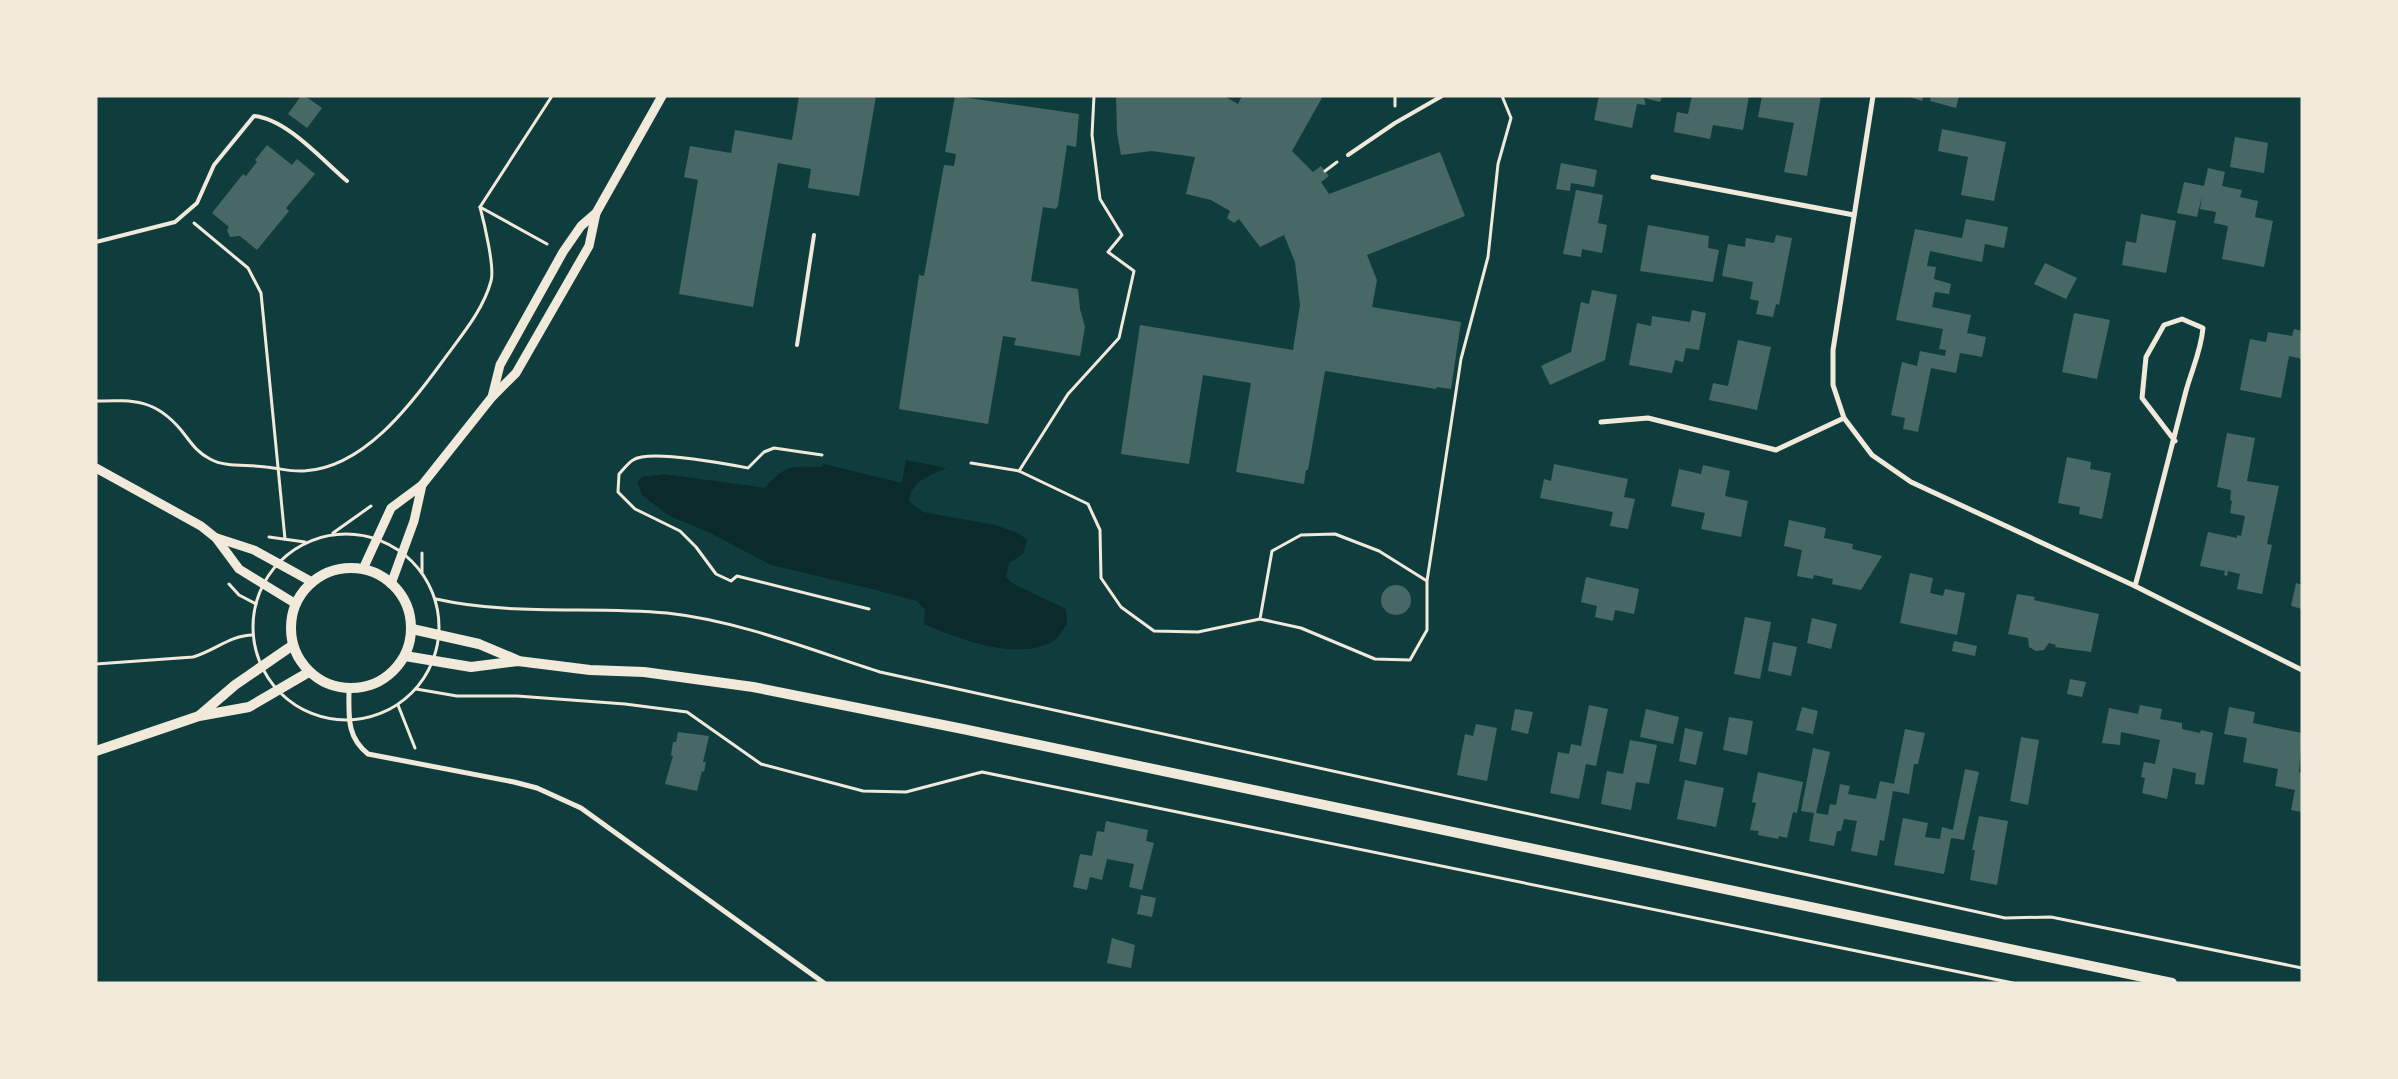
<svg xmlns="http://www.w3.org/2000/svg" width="2398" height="1079" font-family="Karla,sans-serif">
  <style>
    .water { fill: #0a2a2b }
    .building { fill: #486865 }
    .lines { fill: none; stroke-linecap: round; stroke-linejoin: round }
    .path { stroke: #f1e9da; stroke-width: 3 }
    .service { stroke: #f1e9da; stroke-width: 4 }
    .minor { stroke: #f1e9da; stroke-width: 5 }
    .tertiary { stroke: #f1e9da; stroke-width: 9 }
    .secondary { stroke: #f1e9da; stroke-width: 10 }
  </style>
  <rect width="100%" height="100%" fill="#0f3d3e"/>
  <path class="water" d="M906,460L946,468C929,476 911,481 909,501L923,512L995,525L1018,533L1027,540L1023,554L1009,563L1006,577L1012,583L1066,609L1067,624C1063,629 1058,638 1052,642C1016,661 959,639 924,624L925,610L917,601L868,588L771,565L710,533L668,515L642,495L637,482L642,477L664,474L765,488C786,465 790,466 821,467L824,464L902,483Z"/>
  <g class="building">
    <polygon points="301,96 305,96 322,108 307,128 288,114"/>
    <polygon points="799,96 876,96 859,196 808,188 811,169 778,163 753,307 679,294 698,180 684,177 690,146 731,153 735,130 792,140"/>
    <polygon points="955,96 1079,114 1076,147 1067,145 1058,205 1056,209 1043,207 1031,281 1078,289 1080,309 1085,327 1080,356 1014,345 1016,338 1003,336 988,424 899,409 919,275 924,276 944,165 954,166 956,154 945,152"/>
    <polygon points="1116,96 1224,96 1238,104 1242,96 1323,96 1292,151 1313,172 1321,166 1329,176 1321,182 1329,194 1440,152 1465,216 1367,255 1377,280 1372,307 1461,322 1451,389 1437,387 1436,389 1325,371 1308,470 1306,470 1304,484 1236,472 1251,383 1203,375 1189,464 1121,454 1140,325 1293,350 1300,305 1295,262 1284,235 1260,247 1239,219 1234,223 1227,218 1230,211 1211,200 1186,194 1195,157 1152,151 1121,155 1117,133"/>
    <polygon points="1599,96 1662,96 1660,102 1644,98 1646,105 1637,104 1632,128 1594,120"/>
    <polygon points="1692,96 1749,96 1743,130 1713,125 1710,139 1674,132 1677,112 1688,114"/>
    <polygon points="1762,96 1821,96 1807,176 1784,172 1794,123 1758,117"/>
    <polygon points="1907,96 1923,96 1922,101"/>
    <polygon points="1931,96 1959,96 1956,108 1930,101"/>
    <polygon points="1942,129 2006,142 1994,201 1961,195 1968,157 1938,151"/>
    <polygon points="2235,137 2268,143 2264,173 2230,167"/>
    <polygon points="267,145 292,165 297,159 315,174 286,208 289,211 257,250 240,236 230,237 227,230 229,227 212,213 243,174 246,176 257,162 255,160"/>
    <polygon points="1561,163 1597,170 1594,187 1571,183 1570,191 1556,189"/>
    <polygon points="2208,168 2225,172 2222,186 2242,190 2240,197 2258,201 2255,217 2273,221 2264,267 2222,259 2228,226 2214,223 2216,212 2200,209 2202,196 2197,217 2177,213 2184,182 2204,186"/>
    <polygon points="1576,190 1603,195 1598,223 1607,225 1602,253 1582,249 1581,257 1563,254"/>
    <polygon points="2141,214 2176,221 2166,273 2122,265 2126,241 2136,243"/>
    <polygon points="1966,219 2008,227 2004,248 1985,244 1982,262 1930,251 1927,266 1936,267 1934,279 1951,284 1949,294 1935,292 1932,307 1971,315 1967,333 1986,337 1982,357 1960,353 1956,373 1931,368 1918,432 1903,429 1905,418 1891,415 1902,362 1917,366 1920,351 1945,356 1946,350 1939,349 1943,329 1896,320 1915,229 1962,238"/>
    <polygon points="1648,225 1709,236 1708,248 1719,250 1713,282 1640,271"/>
    <polygon points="1776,235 1792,238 1779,305 1776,304 1773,317 1756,314 1759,301 1750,299 1753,282 1722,276 1728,244 1745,247 1746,238 1774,243"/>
    <polygon points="2045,263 2077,278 2066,299 2034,284"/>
    <polygon points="1592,290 1617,295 1605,360 1550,385 1541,366 1571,352 1581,302 1589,304"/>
    <polygon points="1692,310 1706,313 1699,350 1686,348 1683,362 1675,360 1672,373 1629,365 1637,323 1651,326 1652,316 1690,322"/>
    <polygon points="2074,313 2110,320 2097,379 2062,372"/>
    <polygon points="2294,329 2302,331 2302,359 2289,356 2281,398 2240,390 2250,339 2266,342 2268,332 2292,336"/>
    <polygon points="1738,340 1771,347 1757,410 1709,400 1713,383 1728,386"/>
    <polygon points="2227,433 2255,438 2247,481 2279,486 2267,544 2272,545 2262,594 2237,589 2240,574 2228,571 2227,576 2224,575 2225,571 2200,566 2208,532 2237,538 2237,535 2241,536 2245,516 2230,513 2232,501 2230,500 2231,490 2217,487"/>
    <polygon points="2067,457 2091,462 2090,469 2111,473 2102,519 2079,514 2080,507 2058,503"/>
    <polygon points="1554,464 1628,479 1624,497 1635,499 1628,529 1610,526 1613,512 1540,498 1544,479 1551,481"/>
    <polygon points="1703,465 1730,471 1725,496 1748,501 1741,537 1701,529 1705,513 1671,506 1679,469 1701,474"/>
    <polygon points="1789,520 1826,528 1824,538 1853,544 1852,549 1882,556 1861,590 1832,584 1833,579 1814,575 1813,579 1797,576 1802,550 1784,546"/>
    <polygon points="1910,573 1933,578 1930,593 1943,596 1945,589 1965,593 1957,635 1900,623"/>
    <polygon points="1586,577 1639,589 1634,614 1615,610 1613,621 1595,617 1597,606 1581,602"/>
    <polygon points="2296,583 2302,585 2302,609 2291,606"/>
    <circle cx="1396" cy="600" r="15"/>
    <polygon points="2017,594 2035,597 2034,600 2099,614 2091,652 2055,647 2056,645 2049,643 2044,650 2036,651 2029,647 2028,638 2008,634"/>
    <polygon points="1745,617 1771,622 1760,679 1734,674"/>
    <polygon points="1812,618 1837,624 1831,649 1807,643"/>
    <polygon points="1954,641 1977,646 1975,656 1952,651"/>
    <polygon points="1773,642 1797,647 1791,676 1768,671"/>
    <polygon points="2070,679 2086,682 2082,697 2067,694"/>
    <polygon points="1589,705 1608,709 1596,766 1586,764 1579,799 1550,793 1558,752 1569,754 1571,744 1581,746"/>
    <polygon points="2140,705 2162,709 2160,719 2182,723 2182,729 2200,733 2201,730 2213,733 2204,785 2195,784 2196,773 2173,768 2167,799 2142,793 2145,778 2141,777 2144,762 2155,764 2160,740 2121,732 2120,745 2102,743 2109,708 2138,714"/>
    <polygon points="1802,707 1818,711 1813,734 1796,730"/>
    <polygon points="2229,707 2255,712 2253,723 2302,733 2299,772 2302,773 2302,812 2291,810 2295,790 2275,786 2278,769 2243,762 2247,738 2224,734"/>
    <polygon points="1515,709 1533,712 1528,734 1511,730"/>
    <polygon points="1646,709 1679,717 1673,744 1640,737"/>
    <polygon points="1729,717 1753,721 1747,755 1723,750"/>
    <polygon points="1476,724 1497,728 1487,781 1457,775 1465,734 1473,736"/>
    <polygon points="1685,728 1703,732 1696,765 1679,761"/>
    <polygon points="1905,729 1925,733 1918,764 1914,764 1909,794 1893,791 1884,841 1880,840 1877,856 1851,851 1857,821 1844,819 1841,831 1837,831 1834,846 1809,841 1814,813 1801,811 1813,748 1830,752 1816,813 1828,815 1830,804 1836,805 1840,784 1850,786 1848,794 1876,799 1880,781 1894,784"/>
    <polygon points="678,732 709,736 703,762 706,762 704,772 702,771 697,791 665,784 673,756 671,755 673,742 676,742"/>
    <polygon points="2021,737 2039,740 2028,805 2010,801"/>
    <polygon points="1630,740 1657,745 1649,784 1636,782 1631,810 1601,804 1607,771 1623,774"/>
    <polygon points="1965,769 1979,772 1964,840 1951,838 1944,874 1894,865 1903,818 1928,823 1925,837 1940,839 1942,827 1953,830"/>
    <polygon points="1758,772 1803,782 1797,813 1793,812 1787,838 1779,836 1778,839 1758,835 1759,831 1750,830 1756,803 1752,802"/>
    <polygon points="1685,780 1724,788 1716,827 1677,819"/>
    <polygon points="1979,816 2008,821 1997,885 1970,880 1975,850 1972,850"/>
    <polygon points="1106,821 1148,830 1146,841 1154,843 1142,890 1129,887 1134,864 1107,859 1102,880 1090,877 1087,890 1073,887 1080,854 1092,856 1097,831 1104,832"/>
    <polygon points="1141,895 1156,898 1152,917 1137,914"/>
    <polygon points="1112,938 1135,945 1131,968 1107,963"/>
  </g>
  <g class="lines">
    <g class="path">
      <polyline points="1395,106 1395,96"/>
      <polyline points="1325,171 1337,162"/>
      <polyline points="194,223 248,268 261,293 285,539"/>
      <polyline points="547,244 480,207 552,96"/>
      <path d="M96,401C134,400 155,399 181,430C190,441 196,452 210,459C226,468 248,464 266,467C278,468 291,472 304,471C363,468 410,406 442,362C460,337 483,311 491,281C495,268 484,222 480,207"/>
      <path d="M822,455L774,448L764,452L748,468C727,464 649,449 633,460C628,463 623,470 619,474L618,492L635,509L680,531L696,547L716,574L731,581L737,576L869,609"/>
      <polyline points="971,463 1019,471 1068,394 1119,338 1134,271 1108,252 1122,235 1100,199 1092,135 1094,96"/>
      <polyline points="1019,471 1088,504 1100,530 1101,578 1121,607 1154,631 1198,632 1260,619"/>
      <polyline points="333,533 371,506"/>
      <circle cx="346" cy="627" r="93"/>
      <polyline points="269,537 305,542"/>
      <polyline points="422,572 422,553"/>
      <polyline points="1427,581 1379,551 1335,534 1301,535 1272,551 1260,619 1301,628 1375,659 1410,660 1427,630 1427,581 1461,359 1488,257 1498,164 1511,118 1502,96"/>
      <polyline points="229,584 239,595 256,604"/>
      <path d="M436,599C511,616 590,606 667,613C740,621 811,650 880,672L2005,918L2051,917L2302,968"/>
      <path d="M96,664L193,657C214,651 231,635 253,635"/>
      <polyline points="416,689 457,696 517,696 625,704 687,712 761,764 863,791 906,792 982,772 2013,983"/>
      <polyline points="398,705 415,748"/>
    </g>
    <g class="service">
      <polyline points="1348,155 1395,123 1442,96"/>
      <path d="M96,242L175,222L197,203L214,165L254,116C287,119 322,160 347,181"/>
      <polyline points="797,345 814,235"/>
    </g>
    <g class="minor">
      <polyline points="1873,96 1833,350 1833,385 1844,418 1872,455 1911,482 2135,586 2302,670"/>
      <polyline points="1653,177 1854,215"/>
      <polyline points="1601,422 1648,418 1776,450 1844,418"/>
      <path d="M2135,586C2153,521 2169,456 2186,391C2192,369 2201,351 2203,328L2182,319L2164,325L2146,357L2142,398L2175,441"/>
      <path d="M349,689C349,716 346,736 368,754L514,782L537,788L581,808L824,983"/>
    </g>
    <g class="tertiary">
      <polyline points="492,397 500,365 563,252 581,226 596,213 662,96"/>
      <polyline points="96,468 201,526 216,538 239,569 296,604"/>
      <polyline points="217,538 254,550 312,582"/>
      <polyline points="363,569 391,508 422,485 492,397 516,373 589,246 596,213"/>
      <polyline points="391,584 414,521 422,485"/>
    </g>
    <g class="secondary">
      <circle cx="351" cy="628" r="60"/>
      <polyline points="412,629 479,644 517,660"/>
      <polyline points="405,656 471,667 518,661 590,670 644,672 753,687 963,729 2172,983"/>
      <polyline points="200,715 235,685 293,645"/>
      <polyline points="96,751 199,716 249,707 309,672"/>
    </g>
  </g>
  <rect width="2398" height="1079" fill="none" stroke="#f1e9da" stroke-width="195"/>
</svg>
